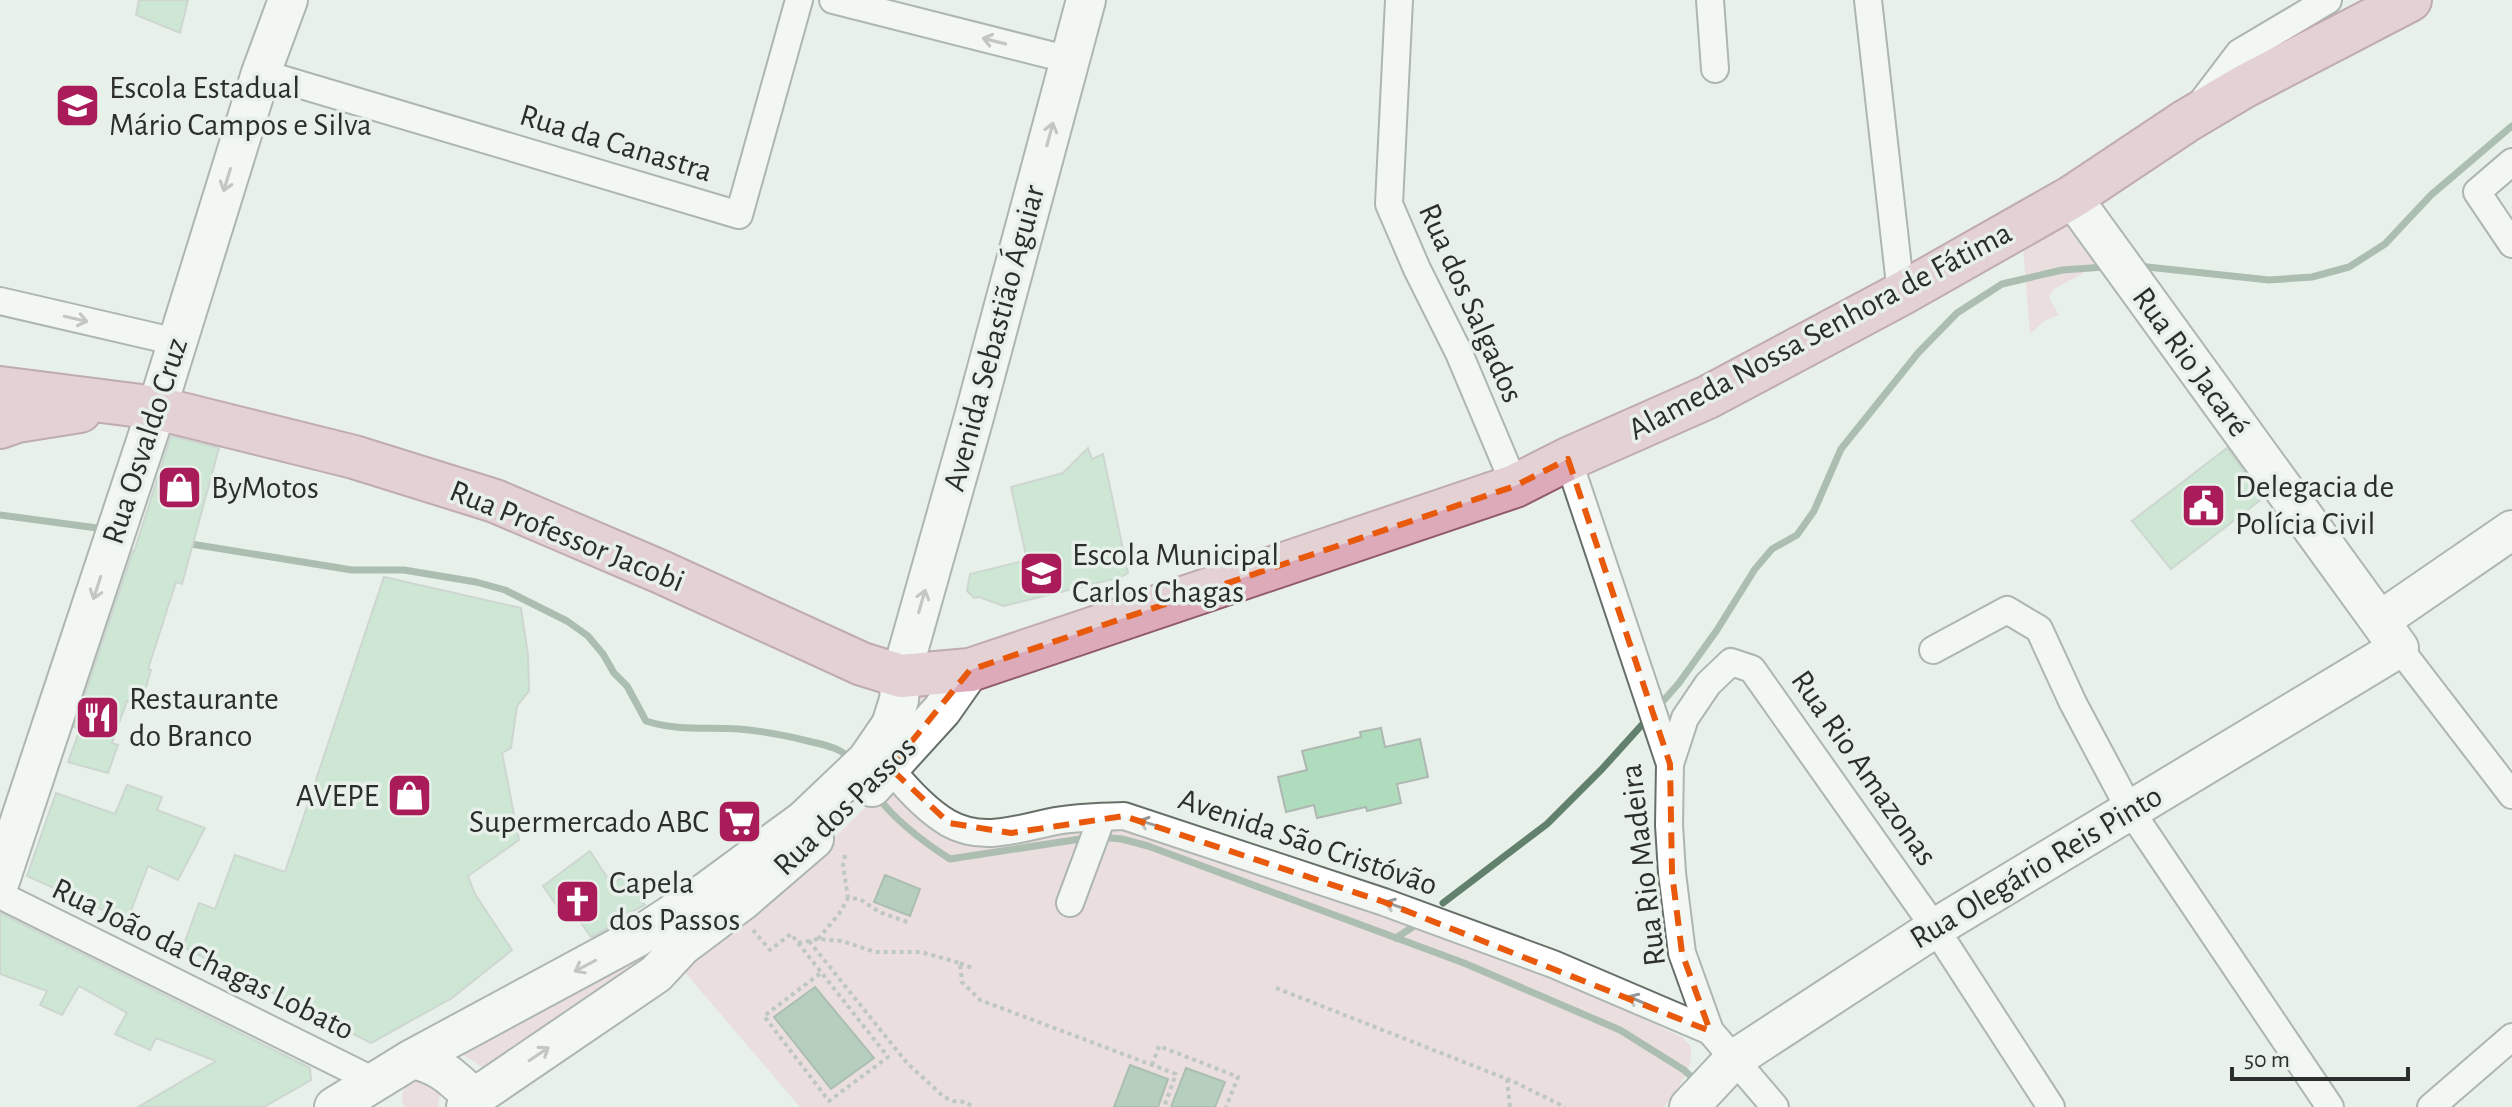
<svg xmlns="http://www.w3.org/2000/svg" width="2512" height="1107" font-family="'Alegreya Sans',sans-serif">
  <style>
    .green { fill: #edc8d2 }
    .water { fill: #79a587; stroke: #62816c; stroke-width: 2 }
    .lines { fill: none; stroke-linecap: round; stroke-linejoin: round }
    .stream { stroke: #62816c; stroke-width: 7 }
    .building { fill: #afdcbd; stroke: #aeb7b1; stroke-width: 2 }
    .street-casing { stroke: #676f69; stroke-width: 30 }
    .secondary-casing { stroke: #676f69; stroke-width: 42 }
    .primary-casing { stroke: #905a6a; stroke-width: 46 }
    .path { stroke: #8f9591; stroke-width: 4; stroke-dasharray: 4 4; stroke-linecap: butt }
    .street { stroke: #fff; stroke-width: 26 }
    .secondary { stroke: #fff; stroke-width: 38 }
    .primary { stroke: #ddaab9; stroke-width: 42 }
    .oneway { stroke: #959696 }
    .marked { fill: none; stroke: #e8590c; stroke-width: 6; stroke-dasharray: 16 10; stroke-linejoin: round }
    .labels { text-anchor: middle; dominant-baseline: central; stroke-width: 7; stroke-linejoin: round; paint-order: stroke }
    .poi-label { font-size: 32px; fill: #2b2e2c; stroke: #e8f0ea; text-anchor: start }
    .street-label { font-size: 32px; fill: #2b2e2c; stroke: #e8f0ea }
  </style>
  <rect width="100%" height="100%" fill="#e8f0ea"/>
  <g class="green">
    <polygon points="2076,218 2107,260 2054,289 2049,298 2059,315 2046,320 2030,334 2023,246"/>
    <polygon points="938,685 819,832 487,1082 482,1067 456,1050 710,892 903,700"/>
    <path d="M893,780L937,826L1044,832L1110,826L1195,847L1545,973L1682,1037L1690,1045C1696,1068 1677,1089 1664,1107H800L683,970L747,922L769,902Z"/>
    <path d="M417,1078L438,1087L440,1094L438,1107H404C399,1095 404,1083 417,1078Z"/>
  </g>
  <g class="water">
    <polygon points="885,875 920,889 910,916 874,902"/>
    <polygon points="815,987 874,1058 831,1089 774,1017"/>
    <polygon points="1130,1065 1168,1079 1158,1107 1114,1107"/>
    <polygon points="1186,1068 1225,1082 1215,1107 1171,1107"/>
  </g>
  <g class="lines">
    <g class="stream">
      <polyline points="2138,266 2269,280 2312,277 2349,267 2385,244 2431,195 2512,126"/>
      <polyline points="0,515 97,528"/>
      <path d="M185,543L352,570H404L476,582L505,590L567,621L588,636L603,654L614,673L627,686L646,721C676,731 708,727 739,729C763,731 789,736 812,742C826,745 843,749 851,760"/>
      <polyline points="1657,708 1679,683 1717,630 1755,569 1772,549 1797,535 1814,511 1841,449 1918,353 1957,313 2002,284 2062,270 2105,267"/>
      <path d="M877,796C895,820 925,843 950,859L1087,838"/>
      <polyline points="1099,837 1122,839 1148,846 1464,963 1620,1030 1684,1070 1698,1083"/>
      <polyline points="1443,903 1547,824 1602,769 1649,717"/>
      <polyline points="1396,938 1414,926"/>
    </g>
  </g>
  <g class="building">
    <polygon points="139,0 188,0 180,33 136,15"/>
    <polygon points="171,436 219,448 182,584 176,582 148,669 151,670 141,704 127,701 112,743 118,745 108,773 68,762 80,729 74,727 133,551 134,552"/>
    <polygon points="1088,448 1092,459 1103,454 1128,573 1121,577 1004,606 979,597 974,598 967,591 970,574 1027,560 1011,487 1063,473"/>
    <polygon points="2227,448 2263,498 2171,569 2132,521"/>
    <polygon points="384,577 521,608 528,655 529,691 517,706 511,748 502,753 519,840 468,876 475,894 512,950 452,998 371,1043 183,947 199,903 215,909 235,855 285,872"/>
    <polygon points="1381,728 1385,747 1420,739 1428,777 1397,784 1401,803 1367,811 1366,807 1317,818 1314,805 1286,812 1278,777 1307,770 1302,751 1361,737 1360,732"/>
    <polygon points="127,785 162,797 157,810 205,828 178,880 148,866 127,921 27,876 56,793 115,814"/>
    <polygon points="590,851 612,885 624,875 645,905 616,920 618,923 591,937 572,910 563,915 543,886"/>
    <polygon points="0,913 310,1068 311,1080 264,1107 138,1107 216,1061 156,1038 150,1050 115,1034 127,1013 79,986 62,1015 40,1005 47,991 0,974"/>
  </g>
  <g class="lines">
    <defs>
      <g id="street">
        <polyline points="833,0 1070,60"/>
        <polyline points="1399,0 1389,204 1417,269 1459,353 1515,486"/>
        <polyline points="1710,0 1715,69"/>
        <polyline points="1868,0 1901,294"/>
        <polyline points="261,73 739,215 799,0"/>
        <polyline points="2201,103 2239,53 2328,0"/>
        <polyline points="2512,162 2477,192 2512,244"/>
        <polyline points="0,301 177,342"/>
        <polyline points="1568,459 1670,764 1669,825 1672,873 1682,953 1710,1031 1775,1107"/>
        <polyline points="2399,648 2512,795"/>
        <polyline points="1933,650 2007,610 2039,629 2073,703 2130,810 2330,1107"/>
        <polyline points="1670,764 1685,718 1708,684 1731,662 1752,669 1935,928 2051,1107"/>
        <path d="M890,768C906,788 926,810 948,823C983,843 1020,828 1056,821C1079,817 1101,817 1124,816L1384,902L1553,964L1710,1031"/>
        <polyline points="0,895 376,1082"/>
        <polyline points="1070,903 1102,817"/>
        <polyline points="2431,1107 2512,1037"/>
      </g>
      <g id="secondary">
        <polyline points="2381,620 2512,530"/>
        <polyline points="872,787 942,710 970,670"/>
        <polyline points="0,881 157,408 261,73 288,0"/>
        <path d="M412,1059C440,1064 454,1079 474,1098"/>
        <polyline points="334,1107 412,1059 636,938 706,892 804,820 867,760 891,725 899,700 901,676 974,417 1086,0"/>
        <polyline points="466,1107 474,1098 656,974 682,946 742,901 814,839"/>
        <polyline points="1689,1107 1733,1060 1935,928 2399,648 2072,197"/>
      </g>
      <g id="primary">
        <polyline points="0,388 157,408 354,457 495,501 661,572 862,664 901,676 970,670 1515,486 1568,459 1708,397 1901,294 2072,197 2186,121 2245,86 2410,0"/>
        <polyline points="0,427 17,421 80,411"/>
      </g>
    </defs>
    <use href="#street" class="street-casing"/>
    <use href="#secondary" class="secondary-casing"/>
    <use href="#primary" class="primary-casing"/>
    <g class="path">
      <polyline points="845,855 843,865 848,898"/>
      <polyline points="753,930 770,950 791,934 888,1057 829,1101 764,1016 822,972"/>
      <polyline points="818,939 839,914 848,898 860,899 879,912 910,923"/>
      <polyline points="809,941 907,1063 944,1097 953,1101 966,1102 973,1107"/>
      <polyline points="798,943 818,939 842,941 875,952 921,952 960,963 962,982 980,1000 1176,1074 1164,1107"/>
      <polyline points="960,963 972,968"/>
      <polyline points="1276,988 1512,1081 1565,1107"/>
      <polyline points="1152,1065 1159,1046 1238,1077 1226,1107"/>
      <polyline points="1507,1079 1510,1107"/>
    </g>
    <use href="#street" class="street"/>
    <use href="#secondary" class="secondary"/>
    <use href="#primary" class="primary"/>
  </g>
  <defs><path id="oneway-shaft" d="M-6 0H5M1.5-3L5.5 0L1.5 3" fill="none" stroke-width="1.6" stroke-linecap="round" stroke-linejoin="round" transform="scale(2)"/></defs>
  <g class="oneway">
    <use href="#oneway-shaft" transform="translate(994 41) rotate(-166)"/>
    <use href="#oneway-shaft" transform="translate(1050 134) rotate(-75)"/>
    <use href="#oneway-shaft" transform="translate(227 180) rotate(107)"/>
    <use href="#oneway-shaft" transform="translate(76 319) rotate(13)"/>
    <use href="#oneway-shaft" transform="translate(97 588) rotate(108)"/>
    <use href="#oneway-shaft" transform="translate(922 601) rotate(-74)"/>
    <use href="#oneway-shaft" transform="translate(1150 824) rotate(-163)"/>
    <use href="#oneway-shaft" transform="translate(1396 906) rotate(-160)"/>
    <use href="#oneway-shaft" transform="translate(585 966) rotate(152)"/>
    <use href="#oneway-shaft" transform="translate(1639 1001) rotate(-157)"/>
    <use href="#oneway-shaft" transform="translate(539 1054) rotate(-34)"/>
  </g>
  <path d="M0 0H2512V1107H0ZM1568,459L1670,764L1672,873L1682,953L1710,1031L1384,902L1124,816L1011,833L949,823L890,768L970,670L1515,486Z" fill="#e8f0ea" fill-opacity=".55" fill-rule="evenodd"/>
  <path class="marked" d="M1568,459L1670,764L1672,873L1682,953L1710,1031L1384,902L1124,816L1011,833L949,823L890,768L970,670L1515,486Z"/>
  <defs>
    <symbol id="school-square" viewBox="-11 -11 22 22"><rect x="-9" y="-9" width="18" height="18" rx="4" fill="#a91b59" stroke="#e8f0ea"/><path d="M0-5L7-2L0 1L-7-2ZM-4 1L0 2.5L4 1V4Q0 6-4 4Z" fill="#fff"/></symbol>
    <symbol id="shop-square" viewBox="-11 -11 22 22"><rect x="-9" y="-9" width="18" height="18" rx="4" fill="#a91b59" stroke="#e8f0ea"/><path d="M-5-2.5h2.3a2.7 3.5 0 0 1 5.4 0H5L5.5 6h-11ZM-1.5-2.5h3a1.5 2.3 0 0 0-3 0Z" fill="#fff"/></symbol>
    <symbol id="civic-square" viewBox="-11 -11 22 22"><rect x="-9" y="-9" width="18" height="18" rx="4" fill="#a91b59" stroke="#e8f0ea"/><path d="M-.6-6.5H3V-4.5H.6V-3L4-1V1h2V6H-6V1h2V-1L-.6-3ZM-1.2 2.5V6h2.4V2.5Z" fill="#fff"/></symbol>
    <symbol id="restaurant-square" viewBox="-11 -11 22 22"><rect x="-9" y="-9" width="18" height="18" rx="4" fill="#a91b59" stroke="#e8f0ea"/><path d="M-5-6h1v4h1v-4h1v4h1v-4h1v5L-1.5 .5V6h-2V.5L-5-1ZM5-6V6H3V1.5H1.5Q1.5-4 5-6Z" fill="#fff"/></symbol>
    <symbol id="supermarket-square" viewBox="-11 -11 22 22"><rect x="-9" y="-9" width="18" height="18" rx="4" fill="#a91b59" stroke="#e8f0ea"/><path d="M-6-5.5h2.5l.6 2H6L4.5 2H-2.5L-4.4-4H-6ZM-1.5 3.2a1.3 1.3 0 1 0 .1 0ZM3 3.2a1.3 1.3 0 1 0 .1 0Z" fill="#fff"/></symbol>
    <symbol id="church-square" viewBox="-11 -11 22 22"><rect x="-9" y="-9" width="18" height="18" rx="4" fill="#a91b59" stroke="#e8f0ea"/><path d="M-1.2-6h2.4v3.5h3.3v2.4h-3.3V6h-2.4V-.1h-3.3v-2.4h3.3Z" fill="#fff"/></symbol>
  </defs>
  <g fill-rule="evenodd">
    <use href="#school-square" x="52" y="80" width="51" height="51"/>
    <use href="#shop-square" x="154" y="462" width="51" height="51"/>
    <use href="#civic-square" x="2178" y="480" width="51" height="51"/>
    <use href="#school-square" x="1016" y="548" width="51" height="51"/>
    <use href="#restaurant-square" x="72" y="692" width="51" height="51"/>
    <use href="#shop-square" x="384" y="770" width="51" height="51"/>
    <use href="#supermarket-square" x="714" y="796" width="51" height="51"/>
    <use href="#church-square" x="552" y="876" width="51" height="51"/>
  </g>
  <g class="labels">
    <g class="poi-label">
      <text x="109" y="88">Escola Estadual<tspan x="109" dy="37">Mário Campos e Silva</tspan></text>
      <text x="2235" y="487">Delegacia de<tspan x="2235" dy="37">Polícia Civil</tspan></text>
      <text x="211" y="488">ByMotos</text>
      <text x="1072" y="555">Escola Municipal<tspan x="1072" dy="37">Carlos Chagas</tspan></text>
      <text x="129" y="699">Restaurante<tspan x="129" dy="37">do Branco</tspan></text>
      <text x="379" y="796" text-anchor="end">AVEPE</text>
      <text x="709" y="822" text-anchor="end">Supermercado ABC</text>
      <text x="609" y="883">Capela<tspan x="609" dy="37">dos Passos</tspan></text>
    </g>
    <g class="street-label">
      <text transform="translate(616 143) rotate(17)">Rua da Canastra</text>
      <text transform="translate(1471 303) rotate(66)">Rua dos Salgados</text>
      <text transform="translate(1820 331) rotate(-28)">Alameda Nossa Senhora de Fátima</text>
      <text transform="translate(994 338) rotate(-75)">Avenida Sebastião Águiar</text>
      <text transform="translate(2191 362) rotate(54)">Rua Rio Jacaré</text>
      <text transform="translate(145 441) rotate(-72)">Rua Osvaldo Cruz</text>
      <text transform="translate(567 536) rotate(22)">Rua Professor Jacobi</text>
      <text transform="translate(1864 768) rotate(55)">Rua Rio Amazonas</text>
      <text transform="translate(845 806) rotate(-44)">Rua dos Passos</text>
      <text transform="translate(1308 842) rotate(19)">Avenida São Cristóvão</text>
      <text transform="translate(1643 865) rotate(-97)">Rua Rio Madeira</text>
      <text transform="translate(2036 867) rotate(-31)">Rua Olegário Reis Pinto</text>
      <text transform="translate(203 959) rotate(26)">Rua João da Chagas Lobato</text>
    </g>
  </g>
  <path d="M2232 1067v12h176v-12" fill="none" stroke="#2b2e2c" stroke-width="4"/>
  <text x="2244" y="1067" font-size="24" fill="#2b2e2c" stroke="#e8f0ea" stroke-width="6" paint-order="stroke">50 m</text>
</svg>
